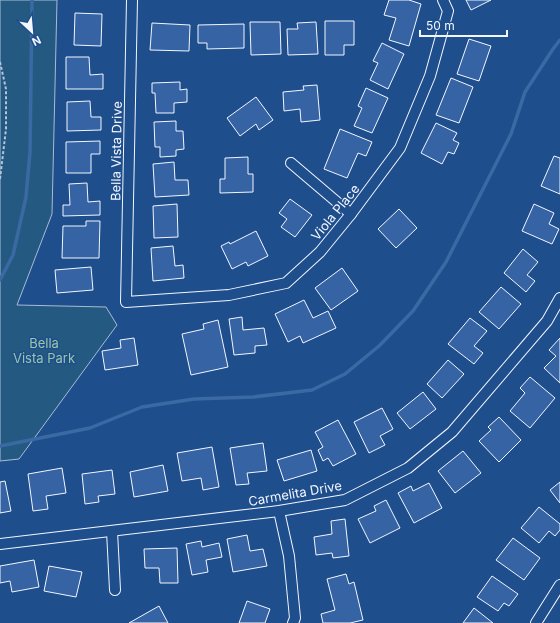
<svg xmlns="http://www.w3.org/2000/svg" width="560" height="623" font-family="Inter,sans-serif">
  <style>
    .green { fill: #245a82; stroke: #a8bbd7 }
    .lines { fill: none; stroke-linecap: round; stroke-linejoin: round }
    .stream { stroke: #3b69a3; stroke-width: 3.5 }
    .building { fill: #3563a3; stroke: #f2f6ff }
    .minor-casing { stroke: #f2f6ff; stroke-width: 12 }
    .path { stroke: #b3c4dc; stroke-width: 2; stroke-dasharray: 3 2; stroke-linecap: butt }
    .minor { stroke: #1f4e8c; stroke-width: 10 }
    .labels { text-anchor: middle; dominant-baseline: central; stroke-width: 3; stroke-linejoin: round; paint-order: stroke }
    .street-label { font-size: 13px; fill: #f2f6ff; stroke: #1f4e8c }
    .park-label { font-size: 13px; fill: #97c8a6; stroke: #1f4e8c }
  </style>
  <rect width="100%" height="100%" fill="#1f4e8c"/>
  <polygon class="green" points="0,0 57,0 52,214 17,305 106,307 117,325 19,459 0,461"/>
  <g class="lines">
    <g class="stream">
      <polyline points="0,280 13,255 26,197 30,152 32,0"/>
      <polyline points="0,446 90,428 142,407 194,399 253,397 312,390 345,374 379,346 413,311 446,262 511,134 525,92 553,49 560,40"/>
    </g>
  </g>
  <g class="building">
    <polygon points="389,0 409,0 421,4 409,46 389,40 396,18 384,15"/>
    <polygon points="466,0 491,0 471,10"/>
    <polygon points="75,13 102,14 101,46 74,45"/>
    <polygon points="325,21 354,21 354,45 344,45 344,55 325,55"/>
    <polygon points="250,22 280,22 281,54 251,55"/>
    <polygon points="316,22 318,54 288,55 287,29 298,29 297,23"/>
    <polygon points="152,23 190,25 189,51 150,50"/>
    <polygon points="244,24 244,48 207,49 207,43 198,43 198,25"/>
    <polygon points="469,39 491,46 479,81 457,74"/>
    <polygon points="382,43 404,54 388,89 370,80 378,63 373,61"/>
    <polygon points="66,57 89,57 90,75 103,74 103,89 66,89"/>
    <polygon points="451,78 473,87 459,123 436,115"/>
    <polygon points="180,82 180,90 187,89 187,102 174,103 174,113 156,113 155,93 152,93 152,83"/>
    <polygon points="317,85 320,120 301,122 300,109 284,111 283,92 304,90 303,86"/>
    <polygon points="366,88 388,98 372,133 354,126 362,108 358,106"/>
    <polygon points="256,97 273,120 259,130 256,124 240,136 227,118"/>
    <polygon points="90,101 91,117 101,117 101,130 67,131 67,102"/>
    <polygon points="176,121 176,131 183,131 184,149 176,150 176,156 160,157 160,147 155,147 154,122"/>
    <polygon points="436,123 457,133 453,140 459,143 454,154 448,152 442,164 421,153"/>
    <polygon points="340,129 372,142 366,156 358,153 347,178 324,169"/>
    <polygon points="100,141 100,154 91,154 91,173 66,173 66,142"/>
    <polygon points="554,156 560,158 560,194 541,186"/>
    <polygon points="248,157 248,174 253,174 253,192 220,193 220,179 225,179 225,158"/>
    <polygon points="174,162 175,180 188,180 189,195 155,197 153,164"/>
    <polygon points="87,183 88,202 100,201 100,215 63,216 63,205 70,205 69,184"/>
    <polygon points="290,199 312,215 295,237 281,227 287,219 279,213"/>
    <polygon points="177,204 178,237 154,238 153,206"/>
    <polygon points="534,204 554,213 549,224 559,229 552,244 522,231"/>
    <polygon points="399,209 417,228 396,248 378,229"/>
    <polygon points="86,221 100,221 99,258 62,258 63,226 86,226"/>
    <polygon points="256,231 268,256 248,266 246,262 232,269 221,246 229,242 230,244"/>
    <polygon points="173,246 175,266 183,265 184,278 153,281 151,248"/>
    <polygon points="523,249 538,262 527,275 535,281 526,292 504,273"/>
    <polygon points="91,267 93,290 57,293 55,270"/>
    <polygon points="342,268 358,291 331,310 315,288"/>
    <polygon points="501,287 521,304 499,329 479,312"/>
    <polygon points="304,300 313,318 328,311 336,328 303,343 300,336 288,342 275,314"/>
    <polygon points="242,317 243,330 264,328 267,345 255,346 255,353 234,355 229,319"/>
    <polygon points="470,318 487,331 474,346 483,353 474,364 448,344"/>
    <polygon points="218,320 228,367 191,375 182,334 204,329 203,324"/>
    <polygon points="134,338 138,365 105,370 102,351 121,348 120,340"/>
    <polygon points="560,338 560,383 544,368 556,356 549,350"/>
    <polygon points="448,360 464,374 442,398 427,384"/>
    <polygon points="530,377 555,398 530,428 510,411 525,393 520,388"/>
    <polygon points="423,392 436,409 410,429 397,413"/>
    <polygon points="382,408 393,429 380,436 385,445 369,453 354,422"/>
    <polygon points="499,417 521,440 499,462 479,441 491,430 488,427"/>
    <polygon points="338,420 356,454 333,466 328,458 323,461 318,450 323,447 315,432"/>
    <polygon points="263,443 267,471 247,473 249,484 236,485 230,448"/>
    <polygon points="212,447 219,487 203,490 201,478 182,481 177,453"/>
    <polygon points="311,450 317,471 284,481 277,460"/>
    <polygon points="463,451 481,473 455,493 438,471"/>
    <polygon points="163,465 168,491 134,497 130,472"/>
    <polygon points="62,468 66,493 46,496 48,509 33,511 28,474"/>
    <polygon points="112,470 115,494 98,496 99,502 85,504 82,474"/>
    <polygon points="5,481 11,511 0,513 0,482"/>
    <polygon points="560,482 560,503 550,490"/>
    <polygon points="429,483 442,508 414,523 398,493 411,486 413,491"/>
    <polygon points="386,500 400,528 370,543 358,519 376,511 374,506"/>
    <polygon points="539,507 560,524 560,530 555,536 549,531 539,543 521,528"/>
    <polygon points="345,519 349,556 333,558 332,553 316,555 314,537 332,534 331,521"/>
    <polygon points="247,535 250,551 263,549 267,566 233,572 227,539"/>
    <polygon points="513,538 540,558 524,580 496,560"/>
    <polygon points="201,541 202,547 219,543 222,557 206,560 208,572 192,575 186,544"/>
    <polygon points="177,548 178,583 160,583 159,568 145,568 144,549"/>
    <polygon points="34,560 39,587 12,592 10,581 0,583 0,566"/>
    <polygon points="49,566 82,572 76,597 44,591"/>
    <polygon points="346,574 349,584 354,582 363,620 350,623 323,623 321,614 335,610 327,579"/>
    <polygon points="492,576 518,594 509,606 504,603 498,611 477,597"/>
    <polygon points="247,601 270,609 265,623 239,623"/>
    <polygon points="159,606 168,623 129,623"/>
    <polygon points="474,608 493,623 463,623"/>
  </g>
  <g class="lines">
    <defs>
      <g id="minor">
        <polyline points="132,0 126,302 229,295 286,283 320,252 351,214 400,148 430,76 448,11 443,0"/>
        <polyline points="291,163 351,214"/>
        <polyline points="279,511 289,556 295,618 293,623"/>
        <polyline points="112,531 115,590"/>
        <polyline points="0,544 279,511 345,500 408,468 452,432 547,321 560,298"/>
        <polyline points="536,623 560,585"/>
      </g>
    </defs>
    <use href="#minor" class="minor-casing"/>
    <polyline class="path" points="0,62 6,89 6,129 0,179"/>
    <use href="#minor" class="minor"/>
  </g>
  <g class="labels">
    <g class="street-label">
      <text transform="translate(116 151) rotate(-89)">Bella Vista Drive</text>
      <text transform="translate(335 212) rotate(-51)">Viola Place</text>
      <text transform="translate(295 493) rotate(-10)">Carmelita Drive</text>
    </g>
    <g class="park-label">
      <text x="44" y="343">Bella<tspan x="44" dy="15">Vista Park</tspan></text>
    </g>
  </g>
  <g transform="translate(32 32) rotate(154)" stroke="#1f4e8c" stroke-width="3" paint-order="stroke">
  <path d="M0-3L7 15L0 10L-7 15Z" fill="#f2f6ff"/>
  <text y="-6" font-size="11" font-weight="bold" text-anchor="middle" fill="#f2f6ff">N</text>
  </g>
  <path d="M420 30v6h87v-6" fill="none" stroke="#f2f6ff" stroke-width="2"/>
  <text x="426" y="30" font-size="12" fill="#f2f6ff" stroke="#1f4e8c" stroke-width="3" paint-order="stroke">50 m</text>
</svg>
